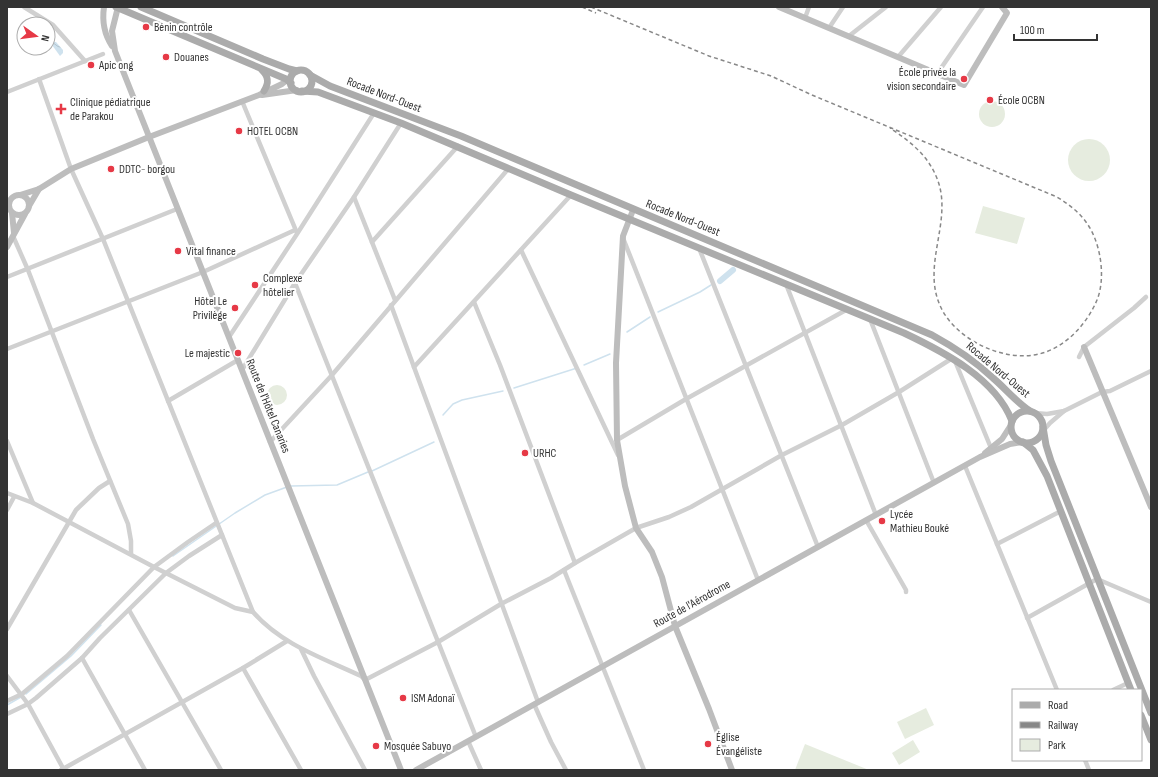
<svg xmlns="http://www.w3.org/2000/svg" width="1158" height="777" font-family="'Sofia Sans Condensed',sans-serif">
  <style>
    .park { fill: #e6ecdf }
    .water { fill: url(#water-waves) }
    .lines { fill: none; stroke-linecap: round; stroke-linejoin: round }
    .stream { stroke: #cfe2ee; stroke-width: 1.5 }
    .canal { stroke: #cfe2ee; stroke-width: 6 }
    .street { stroke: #d0d0d0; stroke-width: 4.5 }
    .secondary { stroke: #bdbdbd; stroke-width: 6 }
    .primary { stroke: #ababab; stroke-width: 7 }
    .rail { stroke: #888; stroke-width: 1.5; stroke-dasharray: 4 3; stroke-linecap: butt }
    .poi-dot { fill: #e63946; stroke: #fff; stroke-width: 1.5 }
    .labels { text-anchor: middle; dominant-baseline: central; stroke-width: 4; stroke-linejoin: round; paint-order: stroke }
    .poi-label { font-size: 12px; fill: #333; stroke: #fff; text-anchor: start }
    .street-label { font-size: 12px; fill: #333; stroke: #fff }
  </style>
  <defs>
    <pattern id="water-waves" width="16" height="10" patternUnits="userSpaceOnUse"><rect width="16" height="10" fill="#cfe2ee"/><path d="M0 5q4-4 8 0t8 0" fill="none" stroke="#b2c2cd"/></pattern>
  </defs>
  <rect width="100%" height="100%" fill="#fff"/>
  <g class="park">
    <circle cx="992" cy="114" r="13"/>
    <circle cx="1089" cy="160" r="21"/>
    <polygon points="983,206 1025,218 1017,244 975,233"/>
    <circle cx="277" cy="395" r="10"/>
    <polygon points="926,708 934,725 905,739 897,722"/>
    <polygon points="913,740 920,752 899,765 892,753"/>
    <polygon points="805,744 869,770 795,770"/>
  </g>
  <polygon class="water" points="53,42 56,42 63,50 63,53 60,56 52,45"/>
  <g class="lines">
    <g class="stream">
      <polyline points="658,312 700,292 711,285"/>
      <polyline points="627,332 650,317"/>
      <polyline points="584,365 610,354"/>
      <polyline points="514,388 577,368"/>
      <polyline points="443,415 453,404 462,400 503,391"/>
      <polyline points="372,471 434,442"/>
      <polyline points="291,486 337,485 368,472"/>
      <polyline points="173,556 235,513 265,495 287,487"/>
      <polyline points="26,694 71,656 101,625"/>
      <polyline points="7,705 21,697"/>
    </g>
    <polyline class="canal" points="720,281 733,270"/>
    <g class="street">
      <polyline points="24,7 53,25 85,61"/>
      <polyline points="805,18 809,7"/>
      <polyline points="829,28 843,7"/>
      <polyline points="849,36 886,7"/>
      <polyline points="898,57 941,7"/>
      <polyline points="937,74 983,7"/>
      <path d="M39,79L71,169L103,239L253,612C282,645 323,658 361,676L365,680L438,642L501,604L551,578L575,563L636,528L669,517L691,507L782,455L842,425L899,392L951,359"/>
      <polyline points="7,92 103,54"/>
      <polyline points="242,101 297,233"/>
      <polyline points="354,197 395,300"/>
      <polyline points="13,236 28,270 93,439 128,524 131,541 131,554"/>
      <polyline points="623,238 758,580"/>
      <polyline points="372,242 458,146"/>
      <polyline points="699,248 818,547"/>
      <polyline points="521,250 618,455"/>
      <polyline points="7,277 177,209"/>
      <polyline points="295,283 476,737"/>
      <polyline points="786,284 876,515"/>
      <polyline points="474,302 500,365 575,563"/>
      <polyline points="391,305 538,702"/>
      <polyline points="870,319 934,483"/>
      <polyline points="229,337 297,234 374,113"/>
      <polyline points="7,349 203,272 295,230"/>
      <polyline points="1079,357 1084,347 1134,308 1146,297"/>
      <polyline points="955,361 991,448"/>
      <polyline points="414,367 571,195"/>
      <polyline points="242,370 295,283 354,197 401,123"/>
      <polyline points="168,401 238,360"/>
      <polyline points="1035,413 1047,414 1064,411 1102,392 1110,391 1151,371"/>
      <polyline points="1043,431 1050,423 1064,411"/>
      <polyline points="617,440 686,399 846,310"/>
      <polyline points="7,441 33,503"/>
      <polyline points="270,442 332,375 509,168"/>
      <polyline points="965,466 1057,690"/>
      <polyline points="7,493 33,503 154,567 235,608 253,612"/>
      <polyline points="7,510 14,497"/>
      <polyline points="866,520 906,590 906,592"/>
      <polyline points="997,544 1061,511"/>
      <polyline points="564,570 644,770"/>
      <polyline points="129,610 221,770"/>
      <polyline points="1027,618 1097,579 1151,602"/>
      <polyline points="7,629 76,510 99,488 110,481"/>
      <polyline points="301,649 314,676 365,770"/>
      <polyline points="82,658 145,770"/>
      <polyline points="243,668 301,770"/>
      <polyline points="7,676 28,704 64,770"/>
      <polyline points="1113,690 1128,683"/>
      <polyline points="7,701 22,694 67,656 154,567 188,542 216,523"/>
      <polyline points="534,704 551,742 566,770"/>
      <polyline points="7,714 28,704 36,698 82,658 100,638 166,573 189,556 222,535"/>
      <polyline points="468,741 481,770"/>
      <polyline points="1085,760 1089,770"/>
      <polyline points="61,770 243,668 287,641"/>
    </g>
    <g class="secondary">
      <path d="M104,7C102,21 104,34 112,46"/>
      <polyline points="118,7 112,31 115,51 401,770"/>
      <polyline points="779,7 964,85 1007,13 1002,7"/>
      <polyline points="262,95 297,90"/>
      <circle cx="19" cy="205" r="10"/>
      <polyline points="20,195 39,189 71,169 149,137 259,95 282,84 291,77"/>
      <polyline points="29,206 39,189"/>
      <polyline points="633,210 623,236 616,363 617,440 625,486 636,528 652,552 662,577 675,626 709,709 732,770"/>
      <polyline points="12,213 14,233"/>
      <polyline points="7,247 25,214"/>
      <polyline points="1084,347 1151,507"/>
      <polyline points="985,453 1002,439 1011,425"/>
      <polyline points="416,770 980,457 1010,444 1023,442"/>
    </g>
    <g class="primary">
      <polyline points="116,7 286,79 291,83"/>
      <polyline points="141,7 263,59 289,69 297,71"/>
      <path d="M262,70C269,77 269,83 264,91"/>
      <circle cx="301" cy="81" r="11"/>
      <path d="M310,75L330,86L461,136L932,335C954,347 975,361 993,378C1006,389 1016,402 1030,411"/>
      <path d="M302,91L318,92L401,123L571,195L904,333C944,352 995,378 1012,421"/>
      <circle cx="1027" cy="427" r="16"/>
      <polyline points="1043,427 1046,445 1051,461 1151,713"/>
      <polyline points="1023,442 1033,450 1047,476 1131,690"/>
      <polyline points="1141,715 1151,740"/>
    </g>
    <g class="rail">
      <polyline points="582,7 596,13"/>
      <path d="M591,7L709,56L771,76L812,95L1057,197C1068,204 1078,211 1086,222C1101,242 1106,278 1097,300C1087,324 1065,348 1039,354C1003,363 952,338 939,303C923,263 952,221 938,181C929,156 911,142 890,128"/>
    </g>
  </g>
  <g class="poi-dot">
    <circle cx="146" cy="27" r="4"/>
    <circle cx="166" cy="57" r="4"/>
    <circle cx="91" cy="65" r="4"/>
    <circle cx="964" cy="79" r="4"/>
    <circle cx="990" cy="100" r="4"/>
    <path d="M59 103h4v4h4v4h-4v4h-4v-4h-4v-4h4z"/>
    <circle cx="239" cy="131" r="4"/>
    <circle cx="111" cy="169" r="4"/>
    <circle cx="178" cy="251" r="4"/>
    <circle cx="255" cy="285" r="4"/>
    <circle cx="235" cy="308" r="4"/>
    <circle cx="238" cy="353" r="4"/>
    <circle cx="525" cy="453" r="4"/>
    <circle cx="882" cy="521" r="4"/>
    <circle cx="403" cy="698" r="4"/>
    <circle cx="708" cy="744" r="4"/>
    <circle cx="376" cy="746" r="4"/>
  </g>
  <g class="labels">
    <g class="poi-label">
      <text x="154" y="27">Bénin contrôle</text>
      <text x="174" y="57">Douanes</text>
      <text x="99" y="65">Apic ong</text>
      <text x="956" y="72" text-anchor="end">École privée la<tspan x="956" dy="14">vision secondaire</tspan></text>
      <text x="998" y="100">École OCBN</text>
      <text x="70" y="102">Clinique pédiatrique<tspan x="70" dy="14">de Parakou</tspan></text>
      <text x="247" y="131">HOTEL OCBN</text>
      <text x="119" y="169">DDTC- borgou</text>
      <text x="186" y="251">Vital finance</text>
      <text x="263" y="278">Complexe<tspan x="263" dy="14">hôtelier</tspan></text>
      <text x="227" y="301" text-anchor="end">Hôtel Le<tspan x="227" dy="14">Privilège</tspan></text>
      <text x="230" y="353" text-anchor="end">Le majestic</text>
      <text x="533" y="453">URHC</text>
      <text x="890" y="514">Lycée<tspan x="890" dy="14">Mathieu Bouké</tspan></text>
      <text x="411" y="698">ISM Adonaï</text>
      <text x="716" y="737">Église<tspan x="716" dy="14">Évangéliste</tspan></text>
      <text x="384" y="746">Mosquée Sabuyo</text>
    </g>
    <g class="street-label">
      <text transform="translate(384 95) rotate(21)">Rocade Nord-Ouest</text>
      <text transform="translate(683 218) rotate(22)">Rocade Nord-Ouest</text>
      <text transform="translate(998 370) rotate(40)">Rocade Nord-Ouest</text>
      <text transform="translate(268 406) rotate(68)">Route de l'Hôtel Canaries</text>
      <text transform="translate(692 604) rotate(-29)">Route de l'Aérodrome</text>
    </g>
  </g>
  <rect width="1158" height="777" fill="none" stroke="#333333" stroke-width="16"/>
  <rect x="1012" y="689" width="130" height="72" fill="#ffffff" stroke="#adadad"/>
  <rect x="1020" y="702" width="20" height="6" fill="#ababab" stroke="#adadad"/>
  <text x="1048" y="709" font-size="12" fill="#333333">Road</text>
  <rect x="1020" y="722" width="20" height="6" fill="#888888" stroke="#adadad"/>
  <text x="1048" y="729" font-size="12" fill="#333333">Railway</text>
  <rect x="1020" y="739" width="20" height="12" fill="#e6ecdf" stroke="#adadad"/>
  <text x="1048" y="749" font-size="12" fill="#333333">Park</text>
  <g transform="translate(36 36) rotate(104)"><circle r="19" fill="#ffffff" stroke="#adadad"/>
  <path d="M0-3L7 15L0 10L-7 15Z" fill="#e63946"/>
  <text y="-6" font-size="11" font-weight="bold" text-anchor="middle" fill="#333333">N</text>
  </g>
  <path d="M1014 34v6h83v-6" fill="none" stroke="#333333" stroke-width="2"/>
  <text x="1020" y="34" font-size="12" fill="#333333" stroke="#ffffff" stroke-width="3" paint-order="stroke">100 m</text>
</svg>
